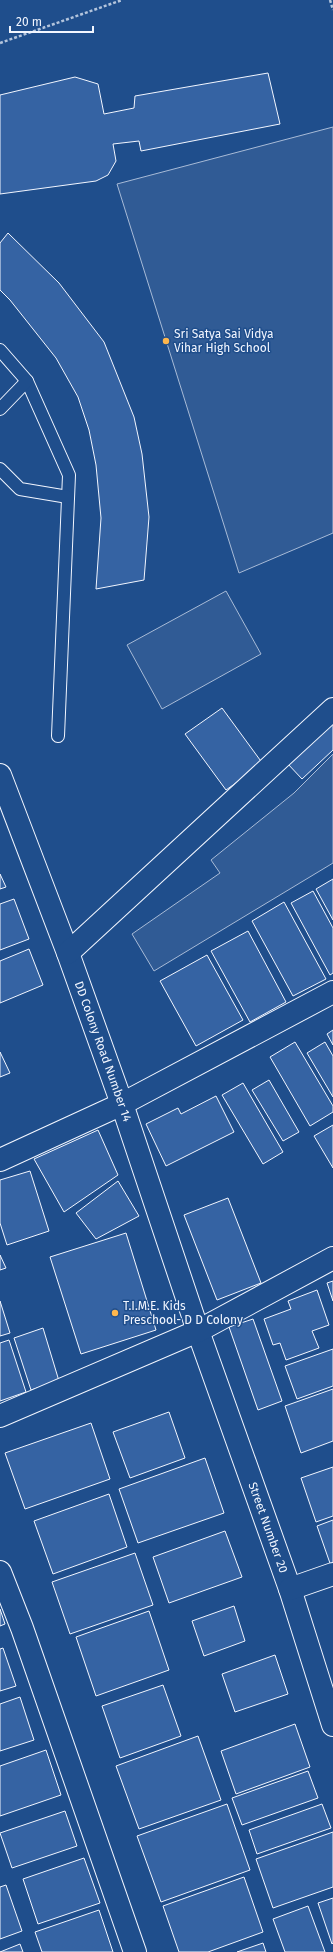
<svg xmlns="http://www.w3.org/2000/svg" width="333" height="1952" font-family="'Fira Sans',sans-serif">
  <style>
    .built { fill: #305b95; stroke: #a8bbd7 }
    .building { fill: #3563a3; stroke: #f2f6ff }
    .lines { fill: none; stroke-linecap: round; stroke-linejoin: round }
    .lane-casing { stroke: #f2f6ff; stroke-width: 14 }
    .street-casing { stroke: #f2f6ff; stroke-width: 24 }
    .path { stroke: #b3c4dc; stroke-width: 2.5; stroke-dasharray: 3 2; stroke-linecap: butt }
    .lane { stroke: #1f4e8c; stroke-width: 12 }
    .street { stroke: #1f4e8c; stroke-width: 22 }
    .poi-dot { fill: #ffb74d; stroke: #1f4e8c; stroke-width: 1.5 }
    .labels { text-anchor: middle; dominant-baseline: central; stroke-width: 3; stroke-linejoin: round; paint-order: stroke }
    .poi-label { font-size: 12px; fill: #f2f6ff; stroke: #1f4e8c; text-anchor: start }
    .street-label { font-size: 12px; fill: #f2f6ff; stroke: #1f4e8c }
  </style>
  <rect width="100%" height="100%" fill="#1f4e8c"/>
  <g class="built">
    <polygon points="333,127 333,533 239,573 117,184"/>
    <polygon points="226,591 261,654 162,709 127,645"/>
    <polygon points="333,754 333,863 154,971 132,934 220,873 211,860 294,793"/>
  </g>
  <g class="building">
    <polygon points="268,73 280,124 141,151 139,141 113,144 116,161 108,175 96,181 0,194 0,95 75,77 98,84 104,114 134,108 135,96"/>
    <polygon points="8,233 59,283 104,342 134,417 142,454 149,517 144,580 96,589 101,518 96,465 89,430 78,397 56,358 10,300 0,290 0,243"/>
    <polygon points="222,708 263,764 226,790 185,734"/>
    <polygon points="333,719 333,750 302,779 287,763"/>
    <polygon points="0,874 6,887 0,889"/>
    <polygon points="333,879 333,920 316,889"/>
    <polygon points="313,891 333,928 333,973 330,975 291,903"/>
    <polygon points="14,899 29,939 0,950 0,904"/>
    <polygon points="284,902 326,979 293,996 252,921"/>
    <polygon points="248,931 286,1002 250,1022 211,951"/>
    <polygon points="29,949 43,985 0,1003 0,961"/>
    <polygon points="207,955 243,1020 196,1046 160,981"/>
    <polygon points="333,1030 333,1045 327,1034"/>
    <polygon points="295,1042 333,1106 333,1112 310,1126 270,1057"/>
    <polygon points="325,1042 333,1056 333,1097 307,1053"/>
    <polygon points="0,1052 10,1073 0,1077"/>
    <polygon points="269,1080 299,1132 283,1141 252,1090"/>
    <polygon points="243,1083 283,1152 263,1164 222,1095"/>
    <polygon points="216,1096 234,1132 166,1166 146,1124 178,1108 181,1114"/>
    <polygon points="333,1125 333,1168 314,1136"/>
    <polygon points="98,1130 118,1175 64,1212 34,1159"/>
    <polygon points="30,1171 49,1231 7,1245 0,1223 0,1180"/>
    <polygon points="118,1181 139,1216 96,1239 76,1213"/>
    <polygon points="228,1198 261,1283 217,1300 184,1215"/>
    <polygon points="126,1233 156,1330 81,1354 50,1257"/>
    <polygon points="0,1255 6,1268 0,1270"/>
    <polygon points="333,1281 333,1301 327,1283"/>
    <polygon points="317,1290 329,1325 312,1331 319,1348 286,1360 280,1343 273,1345 264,1319 291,1309 288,1301"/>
    <polygon points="0,1301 10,1333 0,1336"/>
    <polygon points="253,1319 282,1401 258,1410 229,1327"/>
    <polygon points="43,1328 59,1381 31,1390 14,1338"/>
    <polygon points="9,1340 26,1392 0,1401 0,1343"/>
    <polygon points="333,1349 333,1386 297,1399 285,1366"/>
    <polygon points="333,1389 333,1441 301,1453 285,1406"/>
    <polygon points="169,1412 185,1458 130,1478 113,1432"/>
    <polygon points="91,1423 110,1479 25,1509 5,1453"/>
    <polygon points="205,1458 224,1513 138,1543 119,1489"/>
    <polygon points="333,1467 333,1516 316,1522 301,1478"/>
    <polygon points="109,1494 127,1547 53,1574 34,1521"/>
    <polygon points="333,1520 333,1569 332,1569 317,1526"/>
    <polygon points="225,1531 242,1577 169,1603 153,1557"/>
    <polygon points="135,1553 153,1605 70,1634 52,1582"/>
    <polygon points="234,1606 245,1641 204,1656 192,1621"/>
    <polygon points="0,1609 5,1624 0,1626"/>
    <polygon points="149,1611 169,1670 96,1696 76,1637"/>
    <polygon points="3,1648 16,1686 0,1691 0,1649"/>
    <polygon points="275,1655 288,1694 235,1712 222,1674"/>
    <polygon points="163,1685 181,1736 120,1758 102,1706"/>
    <polygon points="20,1697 34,1740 0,1751 0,1704"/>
    <polygon points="295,1724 310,1767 236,1794 221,1751"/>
    <polygon points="198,1736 221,1800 139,1829 116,1766"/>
    <polygon points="46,1750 61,1795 0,1816 0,1766"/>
    <polygon points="308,1771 318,1798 242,1825 232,1798"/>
    <polygon points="227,1804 250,1870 161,1902 137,1836"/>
    <polygon points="322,1804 331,1828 257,1854 249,1830"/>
    <polygon points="65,1811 77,1846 12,1868 0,1833"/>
    <polygon points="333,1832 333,1887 273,1908 256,1859"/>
    <polygon points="84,1858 100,1903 38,1924 23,1879"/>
    <polygon points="244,1877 263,1932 208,1952 179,1952 163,1906"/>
    <polygon points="6,1885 22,1931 0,1939 0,1887"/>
    <polygon points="333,1898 333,1943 332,1944 318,1903"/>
    <polygon points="308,1906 325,1952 285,1952 273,1919"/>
    <polygon points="99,1910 113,1952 42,1952 35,1932"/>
    <polygon points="263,1943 266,1952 237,1952"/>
    <polygon points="20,1944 23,1952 0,1952"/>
  </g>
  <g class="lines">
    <defs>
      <g id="lane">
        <polyline points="0,350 27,381 69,475 58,736"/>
        <polyline points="0,409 27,381"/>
        <polyline points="0,469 20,489 68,497"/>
      </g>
      <g id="street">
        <path id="s1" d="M0,775L68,953L122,1104L198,1331L290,1589L333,1725"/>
        <polyline points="68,953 333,709"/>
        <polyline points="0,1160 122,1104 333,992"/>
        <polyline points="0,1416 198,1331 333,1258"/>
        <polyline points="0,1572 22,1628 135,1952"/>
        <polyline points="290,1589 333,1574"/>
      </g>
    </defs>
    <use href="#lane" class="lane-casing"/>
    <use href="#street" class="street-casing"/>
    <g class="path">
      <polyline points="330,0 333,10"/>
      <polyline points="0,43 122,0"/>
    </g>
    <use href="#lane" class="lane"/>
    <use href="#street" class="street"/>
  </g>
  <g class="poi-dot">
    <circle cx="166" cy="341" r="4"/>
    <circle cx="115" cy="1313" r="4"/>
  </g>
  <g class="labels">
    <g class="poi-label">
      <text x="174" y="334">Sri Satya Sai Vidya<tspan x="174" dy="14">Vihar High School</tspan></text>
      <text x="123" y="1306">T.I.M.E. Kids<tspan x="123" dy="14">Preschool- D D Colony</tspan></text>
    </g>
    <g class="street-label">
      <text stroke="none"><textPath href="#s1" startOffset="295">DD Colony Road Number 14</textPath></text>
      <text stroke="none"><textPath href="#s1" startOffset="799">Street Number 20</textPath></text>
    </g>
  </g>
  <path d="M10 26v6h83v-6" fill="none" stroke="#f2f6ff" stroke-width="2"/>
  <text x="16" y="26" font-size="12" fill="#f2f6ff" stroke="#1f4e8c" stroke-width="3" paint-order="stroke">20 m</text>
</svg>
